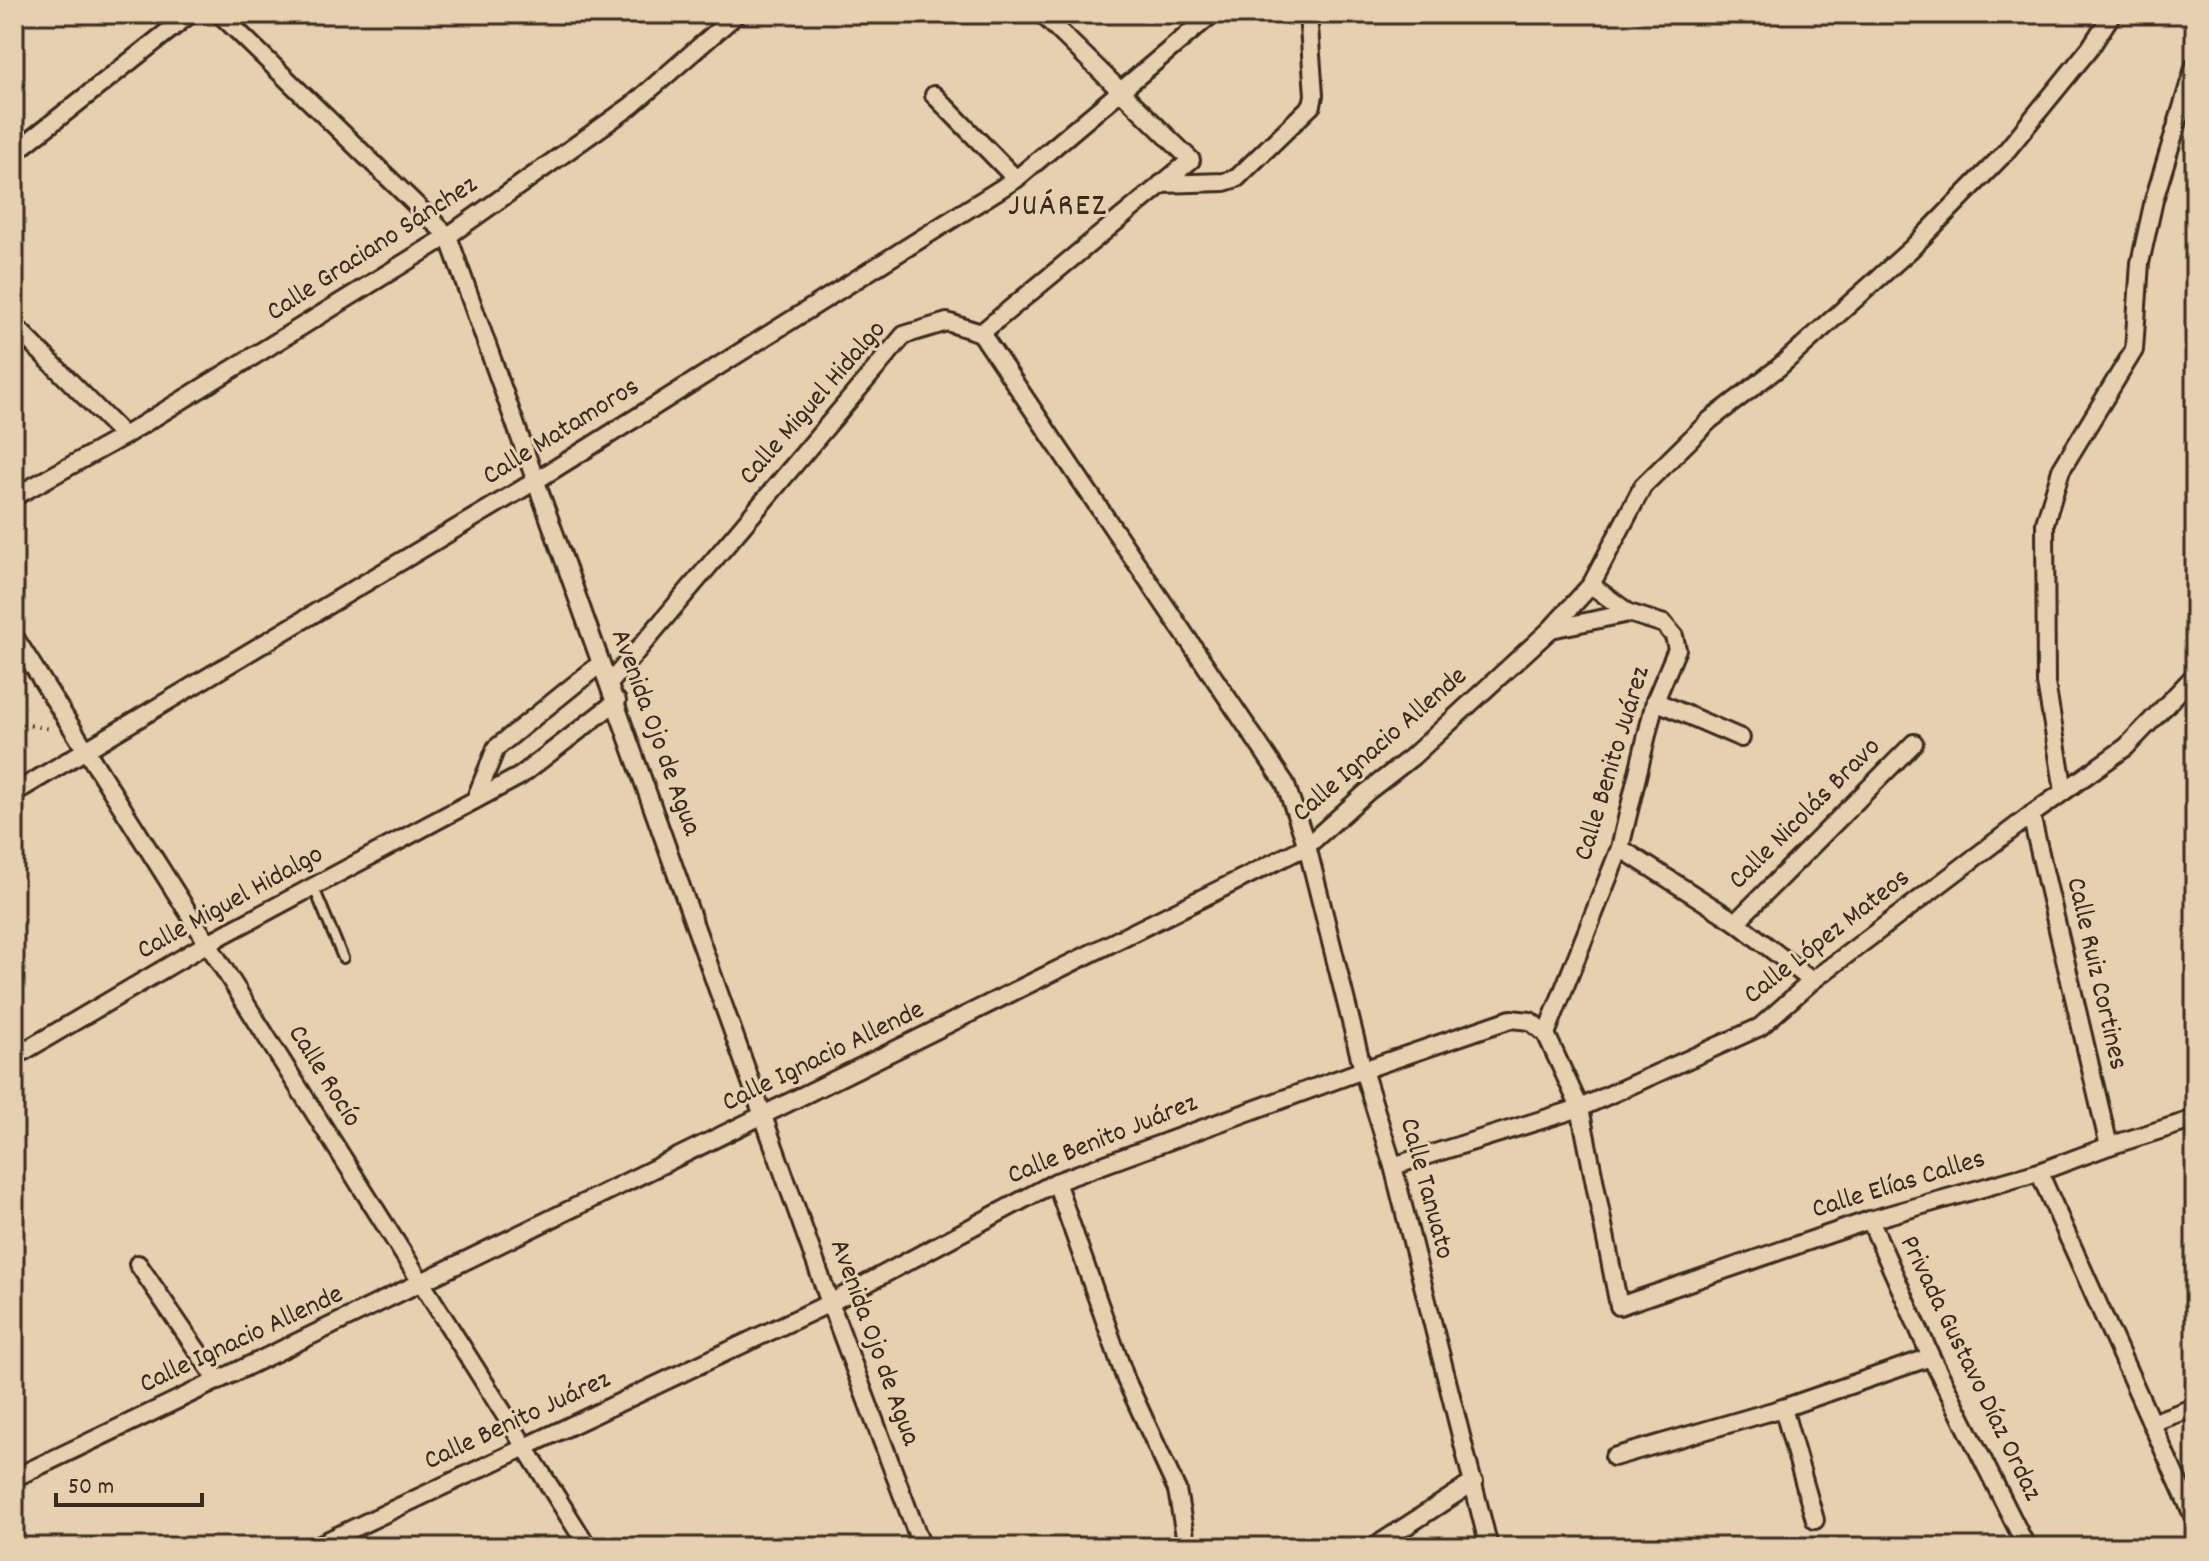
<svg xmlns="http://www.w3.org/2000/svg" width="2209" height="1561" font-family="Dekko,sans-serif">
  <style>
    .lines { fill: none; stroke-linecap: round; stroke-linejoin: round }
    .lane-casing { stroke: #3b2a1e; stroke-width: 14 }
    .street-casing { stroke: #3b2a1e; stroke-width: 22 }
    .path { stroke: #3b2a1e; stroke-width: 4; stroke-dasharray: 2 6; stroke-linecap: butt }
    .lane { stroke: #e7d0af; stroke-width: 8 }
    .street { stroke: #e7d0af; stroke-width: 16 }
    .labels { text-anchor: middle; dominant-baseline: central; stroke-width: 6; stroke-linejoin: round; paint-order: stroke }
    .street-label { font-size: 28px; fill: #3b2a1e; stroke: #e7d0af }
    .quarter-label { font-size: 32px; letter-spacing: 2px; fill: #3b2a1e; stroke: #e7d0af }
  </style>
  <rect width="100%" height="100%" fill="#e7d0af"/>
  <filter id="ink" filterUnits="userSpaceOnUse"><feTurbulence type="fractalNoise" baseFrequency=".0125" numOctaves="2"/><feDisplacementMap in="SourceGraphic" scale="16" xChannelSelector="R" yChannelSelector="G"/><feConvolveMatrix kernelMatrix="1 2 1 2 8 2 1 2 1" color-interpolation-filters="sRGB"/></filter>
  <g filter="url(#ink)">
    <g class="lines">
      <defs>
        <polyline id="lane" points="314,888 343,958"/>
        <g id="street">
          <polyline points="220,14 448,236 830,1303 922,1547"/>
          <polyline points="934,95 1016,179"/>
          <polyline points="14,153 190,14"/>
          <polyline points="1161,184 1224,182 1237,178 1312,105 1314,95 1308,14"/>
          <polyline points="14,325 124,436"/>
          <polyline points="981,333 1285,783 1307,846 1363,1070 1393,1166 1489,1547"/>
          <polyline points="14,497 124,436 448,236 631,106 737,14"/>
          <polyline points="1551,629 1629,613"/>
          <polyline points="14,636 588,1547"/>
          <polyline points="609,684 904,335 947,322 981,333 1191,160 1042,14"/>
          <polyline points="1655,701 1741,738"/>
          <polyline points="2064,791 2046,683 2045,523 2061,470 2134,350 2140,263 2154,200 2195,65"/>
          <polyline points="14,793 537,480 1016,179 1212,14"/>
          <polyline points="475,800 496,748 600,664"/>
          <polyline points="2031,815 2109,1146"/>
          <polyline points="1620,848 1736,922 1812,981"/>
          <polyline points="1736,922 1914,743"/>
          <polyline points="1546,1034 1620,848 1655,701 1677,649 1674,636 1664,624 1629,613 1591,585"/>
          <polyline points="14,1057 208,943 520,776 617,701"/>
          <polyline points="1393,1166 1580,1108 1760,1027 1812,981 2031,815 2126,747 2195,675"/>
          <polyline points="2039,1172 2195,1520"/>
          <polyline points="1056,1182 1126,1380 1177,1490 1187,1547"/>
          <polyline points="1870,1220 1931,1357 2023,1540"/>
          <polyline points="138,1264 218,1381"/>
          <polyline points="1783,1408 1815,1520"/>
          <polyline points="2151,1423 2195,1407"/>
          <polyline points="1614,1457 1783,1408 1931,1357"/>
          <path d="M14,1478C447,1272 877,1060 1307,846L1367,792L1412,757L1551,629L1591,585L1643,486L1710,420L1778,368L1911,249L2003,155L2090,48L2112,14"/>
          <polyline points="314,1547 830,1303 1056,1182 1363,1070 1511,1019 1530,1021 1546,1034 1580,1108 1619,1306 1870,1220 2039,1172 2109,1146 2195,1119"/>
          <polyline points="1374,1547 1474,1482"/>
        </g>
      </defs>
      <use href="#lane" class="lane-casing"/>
      <use href="#street" class="street-casing"/>
      <polyline class="path" points="14,723 53,729"/>
      <use href="#lane" class="lane"/>
      <use href="#street" class="street"/>
    </g>
  </g>
  <g class="labels">
    <g class="street-label">
      <text transform="translate(373 250) rotate(-33)">Calle Graciano Sánchez</text>
      <text transform="translate(814 404) rotate(-49)">Calle Miguel Hidalgo</text>
      <text transform="translate(562 433) rotate(-32)">Calle Matamoros</text>
      <text transform="translate(654 733) rotate(70)">Avenida Ojo de Agua</text>
      <text transform="translate(1381 746) rotate(-41)">Calle Ignacio Allende</text>
      <text transform="translate(1614 764) rotate(-73)">Calle Benito Juárez</text>
      <text transform="translate(1806 815) rotate(-45)">Calle Nicolás Bravo</text>
      <text transform="translate(231 904) rotate(-29)">Calle Miguel Hidalgo</text>
      <text transform="translate(1828 938) rotate(-38)">Calle López Mateos</text>
      <text transform="translate(2095 974) rotate(77)">Calle Ruiz Cortines</text>
      <text transform="translate(824 1058) rotate(-26)">Calle Ignacio Allende</text>
      <text transform="translate(323 1077) rotate(58)">Calle Rocío</text>
      <text transform="translate(1103 1141) rotate(-22)">Calle Benito Juárez</text>
      <text transform="translate(1899 1186) rotate(-17)">Calle Elías Calles</text>
      <text transform="translate(1425 1189) rotate(75)">Calle Tanuato</text>
      <text transform="translate(242 1341) rotate(-25)">Calle Ignacio Allende</text>
      <text transform="translate(873 1343) rotate(70)">Avenida Ojo de Agua</text>
      <text transform="translate(1969 1369) rotate(64)">Privada Gustavo Díaz Ordaz</text>
      <text transform="translate(518 1422) rotate(-25)">Calle Benito Juárez</text>
    </g>
    <g class="quarter-label">
      <text x="1058" y="208">JUÁREZ</text>
    </g>
  </g>
  <rect width="2209" height="1561" fill="none" stroke="#e7d0af" stroke-width="48"/>
  <rect x="24" y="24" width="2161" height="1513" fill="none" stroke="#3b2a1e" stroke-width="3" filter="url(#ink)"/>
  <path d="M56 1493v12h146v-12" fill="none" stroke="#3b2a1e" stroke-width="4"/>
  <text x="68" y="1493" font-size="24" fill="#3b2a1e" stroke="#e7d0af" stroke-width="6" paint-order="stroke">50 m</text>
</svg>
